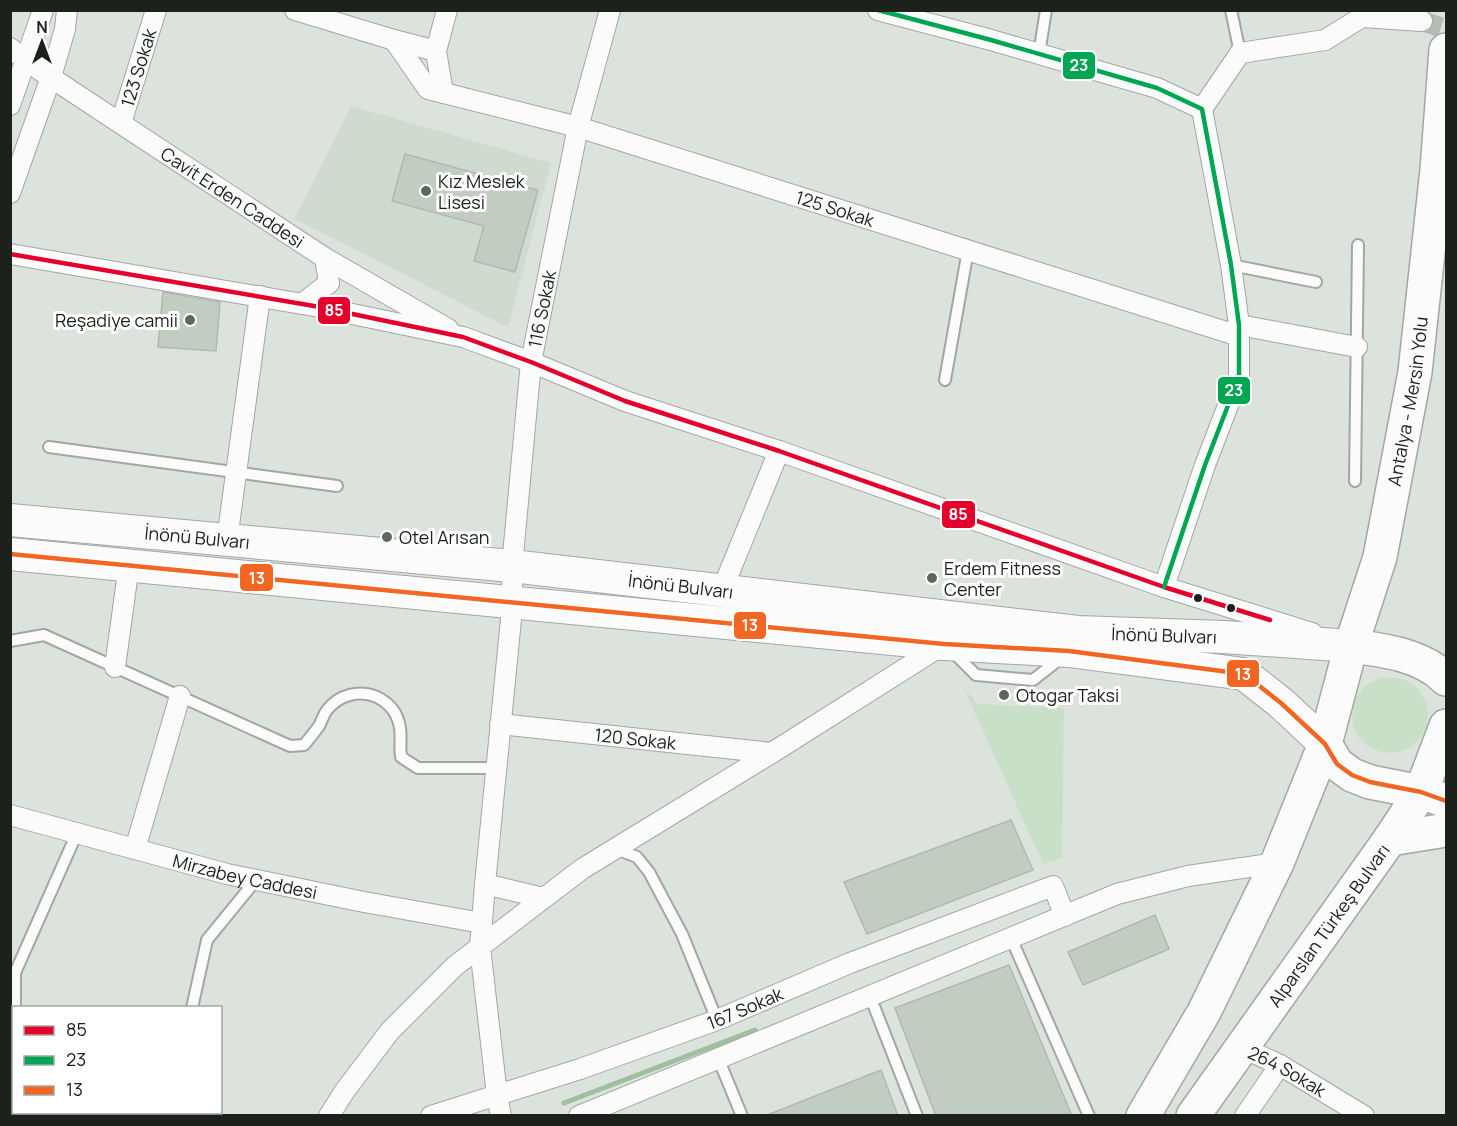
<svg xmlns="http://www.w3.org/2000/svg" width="1457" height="1126" font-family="Manrope,sans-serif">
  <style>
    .built { fill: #cfdbce }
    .green { fill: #c9e0c8 }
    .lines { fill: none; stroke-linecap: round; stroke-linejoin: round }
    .stream { stroke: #9fbf9e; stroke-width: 5 }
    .building { fill: #c2cdc1; stroke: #b3b7b3; stroke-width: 1.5 }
    .minor-tunnel { stroke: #b6bbb6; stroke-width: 20; stroke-dasharray: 20 10; stroke-linecap: butt }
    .service-casing { stroke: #a3a7a3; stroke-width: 14 }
    .minor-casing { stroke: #a3a7a3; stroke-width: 22 }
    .primary-casing { stroke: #a3a7a3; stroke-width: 34 }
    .trunk-casing { stroke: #a3a7a3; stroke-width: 36 }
    .service { stroke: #fafbfa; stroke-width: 10 }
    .minor { stroke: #fafbfa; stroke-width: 20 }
    .primary { stroke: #fafbfa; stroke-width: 32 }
    .trunk { stroke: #fafbfa; stroke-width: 33 }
    .bus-1-casing { stroke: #fff; stroke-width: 9 }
    .bus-2-casing { stroke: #fff; stroke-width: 9 }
    .bus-3-casing { stroke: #fff; stroke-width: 9 }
    .bus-1 { stroke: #e4002b; stroke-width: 4.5 }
    .bus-2 { stroke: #00a651; stroke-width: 4.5 }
    .bus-3 { stroke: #f26522; stroke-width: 4.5 }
    .poi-dot { fill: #5f655f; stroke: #fff; stroke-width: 2 }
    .bus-dot { fill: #1c211c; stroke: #fff; stroke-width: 2 }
    .labels { text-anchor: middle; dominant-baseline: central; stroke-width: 6; stroke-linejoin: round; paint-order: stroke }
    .street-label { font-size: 18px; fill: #1c211c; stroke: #fff }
    .poi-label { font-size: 18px; fill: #1c211c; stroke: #fff; text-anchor: start }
    .line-badge { stroke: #fff; stroke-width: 2 }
    .badge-label { font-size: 16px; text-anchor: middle; font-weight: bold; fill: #fff }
  </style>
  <rect width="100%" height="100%" fill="#dce2dc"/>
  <polygon class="built" points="351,106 551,163 508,327 294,219"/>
  <g class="green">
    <circle cx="1390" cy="715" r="38"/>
    <polygon points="963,686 977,704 1064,708 1062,858 1043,864"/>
  </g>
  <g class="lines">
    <polyline class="stream" points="564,1103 755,1030"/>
  </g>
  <g class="building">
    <polygon points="405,154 538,190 515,272 474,261 484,226 392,201"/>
    <polygon points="163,292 220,302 216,351 158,347"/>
    <polygon points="1011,820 1033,870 867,934 844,882"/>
    <polygon points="1155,915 1169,949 1083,985 1068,952"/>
    <polygon points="1009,965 1072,1116 936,1116 895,1008"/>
    <polygon points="881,1070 898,1116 767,1116 767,1115"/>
  </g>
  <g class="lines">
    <polyline class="minor-tunnel" points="1422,21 1446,29"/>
    <defs>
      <g id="service">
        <polyline points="1231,10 1240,53"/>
        <polyline points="1039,54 1046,10"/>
        <polyline points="1231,265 1316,282"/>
        <polyline points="945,380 968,250"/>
        <polyline points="49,447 337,486"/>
        <polyline points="1355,481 1358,245"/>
        <path d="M10,641L44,635L290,746L304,745C309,739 314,733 319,726C322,721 323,715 327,710C339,695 359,689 377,697C387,702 395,710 398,720C403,732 399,744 401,757L418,768H496"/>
        <polyline points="953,652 976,675 1033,680 1061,658"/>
        <polyline points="616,849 637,857 649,872 682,934 717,1020"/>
        <polyline points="1011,938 1089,1116"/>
        <polyline points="870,996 917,1116"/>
        <polyline points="15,1008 15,973 77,833"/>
        <polyline points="192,1008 207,940 256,880"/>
        <polyline points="718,1058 742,1116"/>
        <polyline points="10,1084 14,1050"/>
        <polyline points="184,1116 184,1112"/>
      </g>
      <g id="minor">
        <polyline points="295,10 394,40 436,51"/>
        <polyline points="878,10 991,40 1157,88 1202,109 1231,265 1239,325 1239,377 1205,465 1164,587"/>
        <path id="s1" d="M394,40L428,89L578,127L1239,336"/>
        <path id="s2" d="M10,48L41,71L325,258L448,329"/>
        <polyline points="443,93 436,51 447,10"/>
        <polyline points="10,105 43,10"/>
        <polyline points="1202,109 1240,53 1325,40 1362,17 1422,21"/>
        <path id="s3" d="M121,123L156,10"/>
        <polyline points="10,193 51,77 65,29 67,10"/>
        <polyline points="10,254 314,306 463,337 531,362 625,401 779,451 1164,587 1312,633"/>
        <polyline points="302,304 329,283 325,258"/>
        <polyline points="1239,325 1357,347"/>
        <polyline points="227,540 260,296"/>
        <polyline points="722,590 779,451"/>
        <polyline points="115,667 129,565"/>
        <path id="s4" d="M500,724L772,753"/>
        <path id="s5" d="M10,815L227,874L364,902L482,923"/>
        <polyline points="135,849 180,696"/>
        <polyline points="485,884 543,898"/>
        <path id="s6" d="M1241,1047L1280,1065L1364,1116"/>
        <polyline points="329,1116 344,1092 390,1031 455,966 582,869 778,749 944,644"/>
        <path id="s7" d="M431,1116L580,1069L717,1020L850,963L1053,886L1065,916"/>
        <path id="s8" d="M501,1116L497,1095L480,947L485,884L512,609V566L531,362L578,127L610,10"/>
        <polyline points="579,1116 1117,894 1188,876 1277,863"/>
        <polyline points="1245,1116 1280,1065"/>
      </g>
      <g id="primary">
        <path id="s9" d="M10,520L512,566L1078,632L1224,637L1351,646"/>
        <polyline points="10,554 944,644 1069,651 1244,674 1281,703 1325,744"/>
      </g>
      <g id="trunk">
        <path d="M1351,646C1384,650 1422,655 1446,679"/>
        <polyline points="1325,744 1337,764 1352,775 1370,782 1421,792 1446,801"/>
        <polyline points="1390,839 1446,830"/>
        <path id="s10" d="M1143,1116L1204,1012L1277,863L1325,744L1351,646L1380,557L1415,372L1437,170L1446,50"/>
        <path id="s11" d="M1193,1116L1390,839L1421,792L1446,726"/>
      </g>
    </defs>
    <use href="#service" class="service-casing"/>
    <use href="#minor" class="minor-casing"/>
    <use href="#primary" class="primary-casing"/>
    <use href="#trunk" class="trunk-casing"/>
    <use href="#service" class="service"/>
    <use href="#minor" class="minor"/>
    <use href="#primary" class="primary"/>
    <use href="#trunk" class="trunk"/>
    <defs>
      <polyline id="bus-1" points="10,254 314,306 463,337 531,362 625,401 779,451 1164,587 1270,620"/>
      <polyline id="bus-2" points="878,10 991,40 1157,88 1202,109 1231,265 1239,325 1239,377 1205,465 1164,587"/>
      <polyline id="bus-3" points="10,554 944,644 1069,651 1244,674 1281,703 1325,744 1337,764 1352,775 1370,782 1421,792 1446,801"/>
    </defs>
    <use href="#bus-1" class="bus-1-casing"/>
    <use href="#bus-2" class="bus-2-casing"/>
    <use href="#bus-3" class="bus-3-casing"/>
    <use href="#bus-1" class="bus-1"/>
    <use href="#bus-2" class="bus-2"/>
    <use href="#bus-3" class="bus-3"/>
  </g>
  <g class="poi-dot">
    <circle cx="426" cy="191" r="6"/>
    <circle cx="190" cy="320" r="6"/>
    <circle cx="387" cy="537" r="6"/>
    <circle cx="932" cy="578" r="6"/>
    <circle cx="1004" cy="695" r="6"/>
  </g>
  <g class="bus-dot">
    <circle cx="1198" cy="598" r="5"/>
    <circle cx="1231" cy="608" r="5"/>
  </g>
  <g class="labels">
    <g class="street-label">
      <text stroke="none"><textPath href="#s3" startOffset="58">123 Sokak</textPath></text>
      <text stroke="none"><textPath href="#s2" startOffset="268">Cavit Erden Caddesi</textPath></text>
      <text stroke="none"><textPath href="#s1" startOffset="484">125 Sokak</textPath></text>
      <text stroke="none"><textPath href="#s8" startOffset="812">116 Sokak</textPath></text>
      <text stroke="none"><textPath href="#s10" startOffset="768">Antalya - Mersin Yolu</textPath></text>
      <text stroke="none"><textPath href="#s9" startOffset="188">İnönü Bulvarı</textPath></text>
      <text stroke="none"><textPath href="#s9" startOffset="674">İnönü Bulvarı</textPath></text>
      <text stroke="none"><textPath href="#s9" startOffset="1160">İnönü Bulvarı</textPath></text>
      <text stroke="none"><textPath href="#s4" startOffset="136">120 Sokak</textPath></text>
      <text stroke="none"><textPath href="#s5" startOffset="243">Mirzabey Caddesi</textPath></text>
      <text stroke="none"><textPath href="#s11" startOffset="234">Alparslan Türkeş Bulvarı</textPath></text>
      <text stroke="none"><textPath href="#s7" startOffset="332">167 Sokak</textPath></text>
      <text stroke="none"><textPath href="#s6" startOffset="52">264 Sokak</textPath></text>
    </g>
    <g class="poi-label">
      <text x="438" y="181">Kız Meslek<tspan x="438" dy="21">Lisesi</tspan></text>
      <text x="178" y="320" text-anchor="end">Reşadiye camii</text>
      <text x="399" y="537">Otel Arısan</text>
      <text x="944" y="568">Erdem Fitness<tspan x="944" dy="21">Center</tspan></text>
      <text x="1016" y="695">Otogar Taksi</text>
    </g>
  </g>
  <g class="line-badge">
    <rect x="1062" y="51" width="34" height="29" rx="6" fill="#00a651"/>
    <rect x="317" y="296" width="34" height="29" rx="6" fill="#e4002b"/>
    <rect x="1217" y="376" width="34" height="29" rx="6" fill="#00a651"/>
    <rect x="941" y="500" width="35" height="29" rx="6" fill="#e4002b"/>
    <rect x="239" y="563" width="35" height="29" rx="6" fill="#f26522"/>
    <rect x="733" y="611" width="34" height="29" rx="6" fill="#f26522"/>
    <rect x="1226" y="659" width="34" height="29" rx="6" fill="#f26522"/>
  </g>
  <g class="badge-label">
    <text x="1079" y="71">23</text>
    <text x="334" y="316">85</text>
    <text x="1234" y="396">23</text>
    <text x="958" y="520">85</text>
    <text x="257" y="584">13</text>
    <text x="750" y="631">13</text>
    <text x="1243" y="680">13</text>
  </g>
  <rect width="1457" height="1126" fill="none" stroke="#1c211c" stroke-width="24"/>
  <rect x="12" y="1006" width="210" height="108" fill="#ffffff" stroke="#a4a6a4" stroke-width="1.5"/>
  <rect x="24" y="1026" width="30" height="9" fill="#e4002b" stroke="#a4a6a4" stroke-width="1.5"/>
  <text x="66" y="1036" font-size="18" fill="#1c211c">85</text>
  <rect x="24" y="1056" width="30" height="9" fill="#00a651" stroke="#a4a6a4" stroke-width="1.5"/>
  <text x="66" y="1066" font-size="18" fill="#1c211c">23</text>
  <rect x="24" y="1086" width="30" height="9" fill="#f26522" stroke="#a4a6a4" stroke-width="1.5"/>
  <text x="66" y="1096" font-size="18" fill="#1c211c">13</text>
  <g transform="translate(42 42)" stroke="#ffffff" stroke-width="4.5" paint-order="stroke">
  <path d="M0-4.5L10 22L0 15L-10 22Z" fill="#1c211c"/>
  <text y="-9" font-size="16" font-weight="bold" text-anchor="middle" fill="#1c211c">N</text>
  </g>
</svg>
